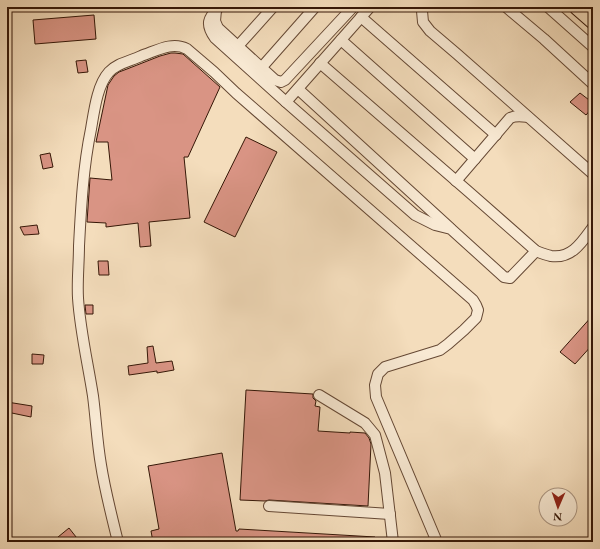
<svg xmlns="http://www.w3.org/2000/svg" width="600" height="549" font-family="'EB Garamond',serif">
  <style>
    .building { fill: #d99484; stroke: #351707 }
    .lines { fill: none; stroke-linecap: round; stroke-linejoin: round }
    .minor-casing { stroke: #654834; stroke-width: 12 }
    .highway-casing { stroke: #351707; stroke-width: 17 }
    .minor { stroke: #f8e9d3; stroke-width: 10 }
    .highway { stroke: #f4ddbc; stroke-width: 15 }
  </style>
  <rect width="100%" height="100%" fill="#f4ddbc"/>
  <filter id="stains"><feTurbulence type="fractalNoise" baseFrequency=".005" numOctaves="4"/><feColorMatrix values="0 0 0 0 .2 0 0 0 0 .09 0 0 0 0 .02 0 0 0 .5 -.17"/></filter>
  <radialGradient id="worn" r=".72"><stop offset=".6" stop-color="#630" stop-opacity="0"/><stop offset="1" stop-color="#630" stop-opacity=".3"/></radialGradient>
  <g class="building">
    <polygon points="94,15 96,39 35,44 33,20"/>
    <polygon points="171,53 175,53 183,54 220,87 188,157 184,157 190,218 149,222 151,246 140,247 138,223 106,227 106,223 87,222 90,178 112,180 108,142 96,142 108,85 114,76 119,72 127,69 160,56"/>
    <polygon points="86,60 88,72 78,73 76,61"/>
    <polygon points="580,93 593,103 593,107 586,115 570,102"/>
    <polygon points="246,137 277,152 235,237 204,222"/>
    <polygon points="50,153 53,167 43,169 40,155"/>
    <polygon points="37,225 39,234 24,235 20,227"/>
    <polygon points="98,261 108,261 109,275 99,275"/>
    <polygon points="85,305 93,305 93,314 86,314"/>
    <polygon points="593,315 593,344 575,364 560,352"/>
    <polygon points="153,346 156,363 172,361 174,370 157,373 157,371 129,375 128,366 148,363 147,347"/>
    <polygon points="32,354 44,355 43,364 32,364"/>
    <polygon points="246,390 313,394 313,398 316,401 315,406 320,407 318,431 350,433 350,432 365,433 369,438 371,444 368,506 269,500 265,501 240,500"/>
    <polygon points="7,402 32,406 31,417 7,412"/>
    <polygon points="222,453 236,531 238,531 239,529 375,537 375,542 153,542 151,531 159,529 148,466"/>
    <polygon points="69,528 80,542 52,542"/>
  </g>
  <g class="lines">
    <defs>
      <g id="minor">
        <path d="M219,7C208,18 205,24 215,38L286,102L415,215L435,225L451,229L504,277L510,278L536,251"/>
        <polyline points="423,7 422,11 423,22 430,31 457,54 593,174"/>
        <polyline points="506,7 544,39 593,84"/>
        <polyline points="548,7 593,47"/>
        <polyline points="216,10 215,21 218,28 275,80 281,82 285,80 353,7"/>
        <polyline points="361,17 496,135"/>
        <polyline points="341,40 475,159"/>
        <polyline points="238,46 273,7"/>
        <path d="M320,63L469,192L536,251C541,253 546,255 551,256C572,259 582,242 593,227"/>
        <polyline points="262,67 315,7"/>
        <polyline points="298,89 450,228"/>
        <polyline points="286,102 370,7"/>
        <path d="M456,181L510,118C516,115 521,116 528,117"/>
        <polyline points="319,395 365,423 375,435 385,473 393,542"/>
        <polyline points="269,506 390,514"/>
        <path d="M118,542C112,517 105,491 101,465C97,442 96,419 93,396C88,364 80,330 78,298C77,281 79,263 79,246C81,207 83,168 91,129C94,112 97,85 109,72C117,63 131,61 141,56C156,51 172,41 187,49L214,72L236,93L473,300L476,305L478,310L476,318L464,330L448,344L440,350L385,367L378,374L375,385L376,397L437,542"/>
      </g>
      <polyline id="highway" points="577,7 593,21"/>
    </defs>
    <use href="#minor" class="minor-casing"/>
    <use href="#highway" class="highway-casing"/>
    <use href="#minor" class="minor"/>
    <use href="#highway" class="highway"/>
  </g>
  <rect width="600" height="549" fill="none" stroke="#f4ddbc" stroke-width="24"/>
  <rect x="8" y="8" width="584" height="533" fill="none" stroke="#351707" stroke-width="2"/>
  <rect x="12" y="12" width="576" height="525" fill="none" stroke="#351707"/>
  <g transform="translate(558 507) rotate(182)"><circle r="19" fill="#f8e9d3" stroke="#aa9581"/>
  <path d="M0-3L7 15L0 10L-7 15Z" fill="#8f2418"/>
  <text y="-6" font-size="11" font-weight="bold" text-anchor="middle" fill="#351707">N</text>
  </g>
  <rect width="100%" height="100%" filter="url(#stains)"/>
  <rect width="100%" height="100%" fill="url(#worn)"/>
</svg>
